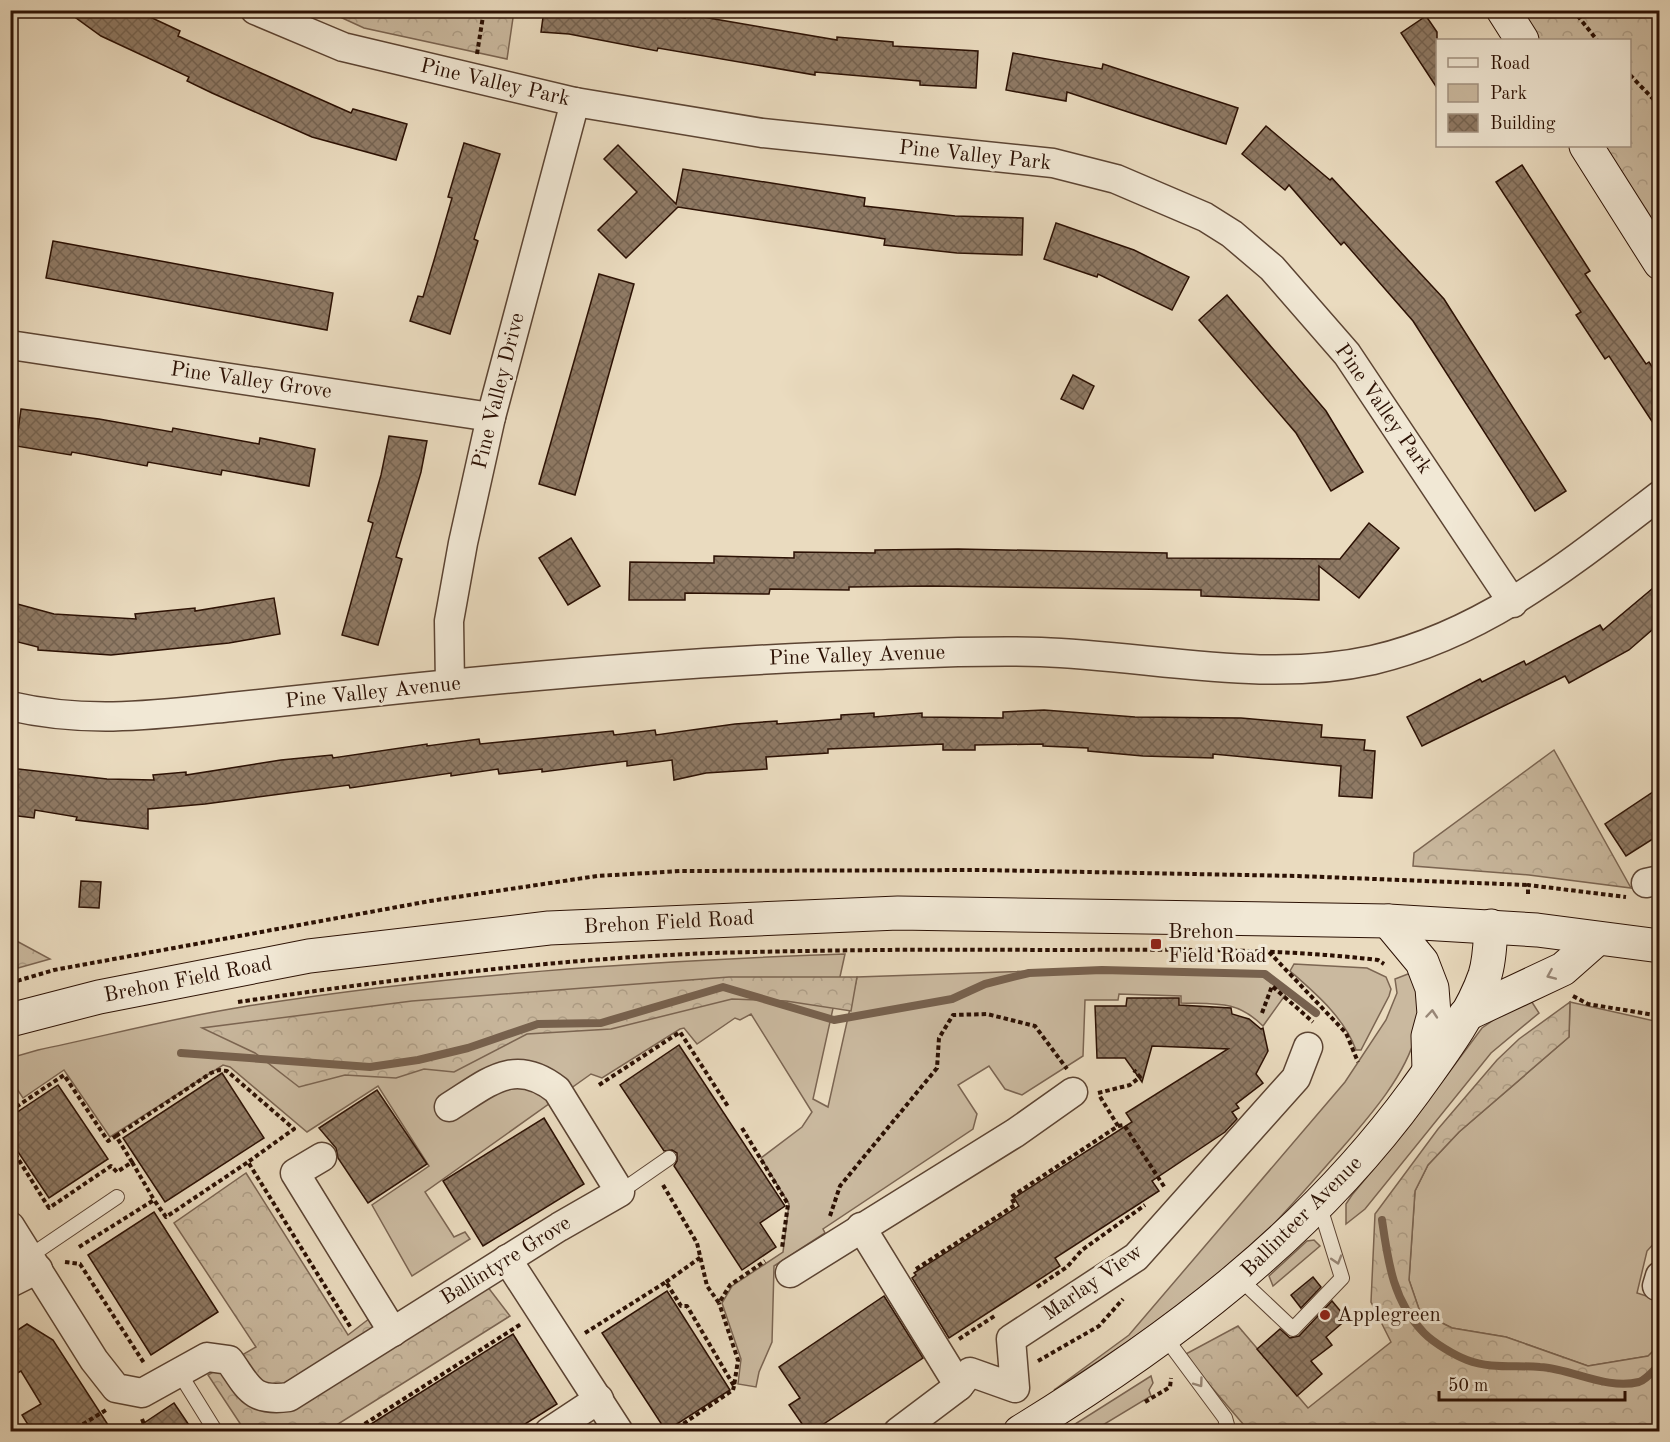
<svg xmlns="http://www.w3.org/2000/svg" width="1670" height="1442" font-family="'Old Standard TT',serif">
  <style>
    .green { fill: #cab99f; stroke: #7b6552; stroke-width: 1.5 }
    .forest { fill: url(#forest-crowns); stroke: #7b6552; stroke-width: 1.5 }
    .lines { fill: none; stroke-linecap: round; stroke-linejoin: round }
    .stream { stroke: #77614e; stroke-width: 8 }
    .building { fill: url(#building-cross-hatch); stroke: #2c1104; stroke-width: 1.5 }
    .lane-casing { stroke: #5c4433; stroke-width: 16 }
    .street-casing { stroke: #5c4433; stroke-width: 31 }
    .secondary-casing { stroke: #2c1104; stroke-width: 35 }
    .path { stroke: #2c1104; stroke-width: 4; stroke-dasharray: 4.5 3; stroke-linecap: butt }
    .lane { stroke: #f1e8d5; stroke-width: 14 }
    .street { stroke: #f1e8d5; stroke-width: 28 }
    .secondary { stroke: #f1e8d5; stroke-width: 33 }
    .oneway { stroke: #988777 }
    .poi-dot { fill: #8f2418; stroke: #f1e8d5; stroke-width: 2 }
    .labels { text-anchor: middle; dominant-baseline: central; stroke-width: 6; stroke-linejoin: round; paint-order: stroke }
    .street-label { font-size: 21px; fill: #2c1104; stroke: #f1e8d5 }
    .poi-label { font-size: 21px; fill: #2c1104; stroke: #f1e8d5; text-anchor: start }
  </style>
  <defs>
    <pattern id="forest-crowns" width="20" height="18" patternUnits="userSpaceOnUse" patternTransform="scale(1.5)"><rect width="20" height="18" fill="#cab99f"/><path d="M2 6a3 3 0 1 1 6 0M12 15a3 3 0 1 1 6 0" fill="none" stroke="#ae9e87"/></pattern>
    <pattern id="building-cross-hatch" width="8" height="8" patternUnits="userSpaceOnUse" patternTransform="scale(1.5)"><rect width="8" height="8" fill="#8f7a65"/><path d="M0 0l8 8M0 8l8-8" fill="none" stroke="#756351"/></pattern>
  </defs>
  <rect width="100%" height="100%" fill="#eadbbf"/>
  <filter id="stains"><feTurbulence type="fractalNoise" baseFrequency=".00333" numOctaves="4"/><feColorMatrix values="0 0 0 0 .2 0 0 0 0 .09 0 0 0 0 .02 0 0 0 .5 -.17"/></filter>
  <radialGradient id="worn" r=".72"><stop offset=".6" stop-color="#630" stop-opacity="0"/><stop offset="1" stop-color="#630" stop-opacity=".3"/></radialGradient>
  <g class="green">
    <path d="M845,954L813,1099L828,1107L857,977L1091,969L1256,972L1286,994L1263,1026C1237,1000 1216,1004 1181,1003V996L1119,994L1118,1000H1085L1083,1056L1022,1095L1005,1089L989,1066L958,1085L977,1114L973,1129L823,1229L825,1233L774,1266L772,1342L759,1372L756,1387L738,1384L741,1359L722,1303L732,1286L783,1252L789,1204L761,1158L802,1127L812,1112L751,1014L740,1020L735,1018L697,1044L684,1028L680,1029L602,1078L591,1074L425,1192L454,1237L465,1232L470,1239L412,1276L372,1205L429,1166L378,1086L307,1132L230,1067L223,1065L110,1137L64,1070L23,1098L11,1080L10,1058L38,1050C105,1036 173,1018 242,1007C441,975 643,961 845,954Z"/>
    <path d="M1294,964L1367,968L1386,977L1391,989L1389,996L1361,1050H1356C1344,1017 1315,993 1290,971Z"/>
    <path d="M1413,972C1418,993 1422,1012 1416,1034C1406,1075 1369,1117 1342,1148C1305,1190 1269,1233 1225,1269C1172,1314 1113,1352 1054,1390L1129,1335L1345,1082L1386,1020L1397,993L1395,979Z"/>
    <polygon points="1528,996 1539,1013 1491,1053 1365,1209 1346,1224 1346,1204 1352,1195 1406,1130 1482,1028"/>
    <polygon points="1570,1002 1659,1022 1659,1231 1657,1240 1647,1251 1637,1293 1659,1300 1659,1345 1649,1356 1588,1366 1506,1337 1452,1328 1420,1312 1409,1280 1415,1191 1428,1165 1459,1132 1569,1037"/>
    <polygon points="1314,1240 1320,1246 1273,1286 1269,1276 1307,1241"/>
    <polygon points="1151,1376 1153,1383 1149,1390 1151,1396 1093,1431 1064,1431"/>
  </g>
  <g class="forest">
    <polygon points="327,11 514,10 514,11 507,59 364,28"/>
    <polygon points="1520,11 1659,11 1659,243 1601,146 1630,146 1630,40 1538,40"/>
    <polygon points="1554,750 1631,888 1529,875 1413,866 1414,853"/>
    <polygon points="11,938 50,959 11,970"/>
    <polygon points="729,977 857,977 851,1011 786,1001 732,999 611,1029 527,1034 454,1072 424,1069 396,1078 345,1075 299,1087 255,1053 202,1028 412,1001"/>
    <polygon points="1570,1002 1569,1037 1459,1132 1428,1165 1415,1191 1409,1280 1420,1312 1452,1328 1506,1337 1588,1366 1648,1356 1659,1345 1659,1431 1249,1431 1184,1355 1238,1326 1308,1408 1391,1342 1371,1302 1375,1214 1438,1129 1497,1060 1519,1039"/>
    <polygon points="246,1173 348,1335 374,1315 392,1340 484,1282 510,1316 327,1431 245,1431 208,1375 256,1347 174,1223"/>
  </g>
  <g class="lines">
    <g class="stream">
      <polyline points="181,1053 370,1067 418,1060 468,1048 538,1024 601,1023 723,987 834,1020 952,999 985,984 1029,973 1102,970 1265,974 1316,1013"/>
      <path d="M1382,1220C1388,1262 1393,1301 1424,1333C1434,1343 1454,1355 1467,1360C1490,1369 1516,1365 1540,1367C1573,1369 1606,1390 1639,1382C1646,1380 1654,1370 1660,1364"/>
    </g>
  </g>
  <g class="building">
    <polygon points="65,10 135,10 180,31 178,36 351,113 353,109 407,124 396,160 312,137 212,93 187,81 189,77 101,36"/>
    <polygon points="544,10 644,10 685,18 685,14 837,40 837,37 893,42 893,46 978,51 976,88 920,85 920,81 815,72 815,75 658,48 657,51 569,34 541,32"/>
    <polygon points="1426,16 1437,32 1437,88 1401,33"/>
    <polygon points="1013,53 1102,69 1103,64 1238,108 1226,144 1067,92 1066,101 1006,90"/>
    <polygon points="1266,126 1330,180 1332,178 1444,299 1566,491 1535,511 1413,321 1344,242 1341,245 1289,185 1285,190 1242,154"/>
    <polygon points="464,143 500,154 474,239 478,241 450,334 410,321 418,296 423,297 435,257 452,198 448,197"/>
    <polygon points="618,145 676,204 683,169 865,198 864,206 955,216 1023,218 1022,255 957,253 884,245 885,239 678,207 626,258 598,230 637,192 604,159"/>
    <polygon points="1522,165 1590,271 1585,274 1646,364 1649,362 1659,377 1659,432 1609,356 1605,359 1576,315 1581,312 1496,182"/>
    <polygon points="1056,223 1134,250 1189,277 1172,310 1098,274 1097,277 1044,259"/>
    <polygon points="53,241 333,293 327,330 46,278"/>
    <polygon points="599,274 634,284 575,495 539,484"/>
    <polygon points="1227,295 1326,411 1363,472 1331,491 1296,433 1199,320"/>
    <polygon points="1073,375 1094,386 1083,409 1061,399"/>
    <polygon points="21,409 99,419 172,432 173,428 259,444 260,438 315,449 309,486 222,470 221,475 148,462 147,466 72,452 71,455 16,446"/>
    <polygon points="389,436 427,441 421,472 396,557 402,559 378,645 342,635 373,523 368,521 381,475"/>
    <polygon points="1369,523 1399,548 1359,598 1319,566 1319,600 1201,596 1201,590 931,586 849,587 849,590 770,589 769,594 685,593 685,600 629,600 630,562 714,563 714,556 794,558 794,552 875,553 875,550 958,549 1167,553 1167,558 1340,559"/>
    <polygon points="571,538 600,586 568,605 539,558"/>
    <polygon points="1659,583 1659,624 1629,650 1569,683 1565,676 1422,746 1407,717 1480,679 1482,682 1524,661 1526,665 1600,625 1603,630"/>
    <polygon points="274,598 280,634 229,643 111,655 38,650 38,647 10,640 10,602 54,614 136,619 135,614 195,608 195,611"/>
    <polygon points="1044,710 1135,717 1241,718 1322,725 1321,737 1365,740 1364,750 1375,751 1372,798 1339,796 1341,766 1213,754 1213,758 1143,756 1088,751 1088,748 1043,746 1043,744 975,745 975,750 943,750 943,744 828,749 828,753 766,757 767,769 706,773 674,780 672,760 627,766 627,761 542,772 542,769 499,774 498,769 451,776 451,773 350,788 349,785 205,804 148,809 148,829 76,820 77,817 35,810 34,818 10,815 10,768 107,779 154,780 153,775 186,772 186,775 281,760 332,755 333,758 427,744 427,746 479,739 480,744 613,731 614,735 655,730 656,735 735,724 777,721 777,724 841,719 841,715 874,713 874,717 922,713 922,717 1003,718 1003,712"/>
    <polygon points="1659,788 1659,835 1626,856 1605,824"/>
    <polygon points="81,881 101,882 99,908 79,907"/>
    <polygon points="1127,998 1179,998 1179,1005 1231,1008 1232,1014 1249,1019 1261,1029 1263,1028 1268,1051 1256,1074 1263,1083 1236,1104 1239,1108 1232,1112 1237,1119 1225,1132 1152,1181 1159,1191 1055,1258 1060,1266 949,1338 912,1278 916,1275 914,1273 1019,1206 1014,1198 1132,1122 1126,1113 1228,1049 1152,1046 1142,1082 1125,1058 1097,1058 1095,1006 1126,1006"/>
    <polygon points="679,1045 785,1206 760,1223 776,1247 742,1270 674,1166 677,1161 677,1153 672,1150 664,1151 620,1085"/>
    <polygon points="222,1073 264,1138 165,1202 123,1138"/>
    <polygon points="58,1085 108,1159 49,1198 10,1140 10,1117"/>
    <polygon points="377,1090 427,1164 368,1203 338,1158 336,1148 319,1128"/>
    <polygon points="544,1118 584,1184 483,1246 443,1181"/>
    <polygon points="154,1212 218,1312 151,1355 88,1255"/>
    <polygon points="1313,1277 1321,1287 1301,1308 1291,1295"/>
    <polygon points="667,1291 730,1390 666,1431 602,1333"/>
    <polygon points="884,1296 923,1358 813,1431 807,1431 789,1405 800,1398 779,1367"/>
    <polygon points="1332,1301 1347,1319 1326,1337 1332,1345 1311,1361 1322,1374 1297,1396 1257,1349 1280,1329 1290,1338 1299,1336"/>
    <polygon points="27,1324 53,1340 112,1431 32,1431 22,1415 41,1404 21,1371 10,1377 10,1335"/>
    <polygon points="513,1334 557,1404 514,1431 360,1431"/>
    <polygon points="174,1403 193,1431 132,1431"/>
  </g>
  <g class="lines">
    <defs>
      <g id="lane">
        <polyline points="620,1192 669,1158"/>
        <polyline points="30,1256 117,1197"/>
        <polyline points="1240,1279 1293,1329 1342,1278 1319,1204"/>
        <polyline points="1165,1337 1225,1418 1229,1432"/>
        <polyline points="180,1374 216,1432"/>
      </g>
      <g id="street">
        <polyline points="255,10 343,47 575,102 762,133 1053,163 1116,179 1205,217 1232,234 1272,268 1347,354 1513,603"/>
        <polyline points="10,345 491,417"/>
        <polyline points="450,684 449,621 463,543 491,417 575,102"/>
        <path d="M10,706C87,724 154,715 231,707C288,701 345,695 401,689C557,673 714,660 870,655C927,653 984,650 1041,652C1151,656 1264,684 1373,660C1485,634 1571,563 1660,495"/>
        <polyline points="1646,883 1660,880"/>
        <polyline points="322,1157 295,1173 393,1332"/>
        <path d="M10,1226L94,1360L116,1388L142,1393L207,1357L229,1360C249,1388 251,1402 289,1397L559,1227L620,1192L557,1090C514,1056 488,1083 449,1107"/>
        <polyline points="861,1227 959,1386"/>
        <polyline points="507,1259 619,1432"/>
        <polyline points="790,1273 1015,1133 1073,1092"/>
        <polyline points="10,1283 38,1269"/>
        <polyline points="1657,1286 1660,1276"/>
        <polyline points="549,1432 599,1399"/>
        <polyline points="898,1432 959,1386 970,1372 1015,1388 1011,1339 1136,1257 1296,1078 1308,1047"/>
      </g>
      <g id="secondary">
        <polyline points="1503,10 1522,40"/>
        <polyline points="1586,146 1660,263"/>
        <polyline points="1388,921 1422,962 1432,988 1434,1014 1428,1036 1429,1070"/>
        <polyline points="1465,1015 1563,969 1597,939"/>
        <polyline points="10,1020 99,997 309,956 549,928 898,913 1388,921 1537,930 1660,946"/>
        <path d="M1020,1432C1170,1340 1310,1235 1415,1091C1440,1056 1471,1016 1485,975C1490,959 1490,942 1491,926"/>
      </g>
    </defs>
    <use href="#lane" class="lane-casing"/>
    <use href="#street" class="street-casing"/>
    <use href="#secondary" class="secondary-casing"/>
    <g class="path">
      <polyline points="1573,10 1597,40"/>
      <polyline points="477,54 484,10"/>
      <polyline points="1630,75 1660,106"/>
      <polyline points="1528,894 1528,885 1626,897"/>
      <polyline points="1269,952 1346,1033 1358,1062"/>
      <polyline points="10,983 54,970 430,901 597,876 681,871 982,870 1298,876 1528,885"/>
      <polyline points="1573,996 1588,1004 1660,1016"/>
      <path d="M238,1002C395,979 554,959 712,953C823,950 934,949 1045,950C1156,950 1268,947 1378,960L1384,964"/>
      <polyline points="1262,1013 1272,986 1313,1022"/>
      <polyline points="599,1085 680,1032 729,1108"/>
      <polyline points="1098,1093 1130,1085 1140,1077 1134,1070"/>
      <polyline points="10,1111 64,1075 108,1141 116,1136 132,1162 117,1172 111,1166 49,1208 10,1146"/>
      <polyline points="1118,1126 1124,1125 1165,1188"/>
      <polyline points="742,1128 788,1204 782,1248"/>
      <polyline points="116,1136 211,1073 219,1070 227,1071 294,1129 248,1162 351,1328"/>
      <polyline points="132,1162 154,1200"/>
      <polyline points="663,1185 697,1243 707,1286 719,1303 730,1285 765,1261"/>
      <polyline points="830,1216 840,1186 937,1068 939,1038 953,1015 987,1014 1035,1026 1067,1069"/>
      <polyline points="79,1247 154,1200 166,1217 248,1162"/>
      <polyline points="65,1262 80,1264 144,1363"/>
      <polyline points="916,1269 1015,1205 1011,1197 1118,1126 1099,1095"/>
      <polyline points="666,1282 701,1257"/>
      <polyline points="1037,1287 1067,1267 1082,1250 1145,1205"/>
      <polyline points="585,1333 666,1282 681,1306 687,1306 734,1386 738,1360 719,1303"/>
      <polyline points="959,1339 996,1315"/>
      <polyline points="1038,1361 1099,1326 1123,1299"/>
      <polyline points="1145,1402 1170,1387 1171,1378"/>
      <polyline points="142,1419 147,1432"/>
      <polyline points="10,1425 15,1432"/>
      <polyline points="70,1432 106,1410"/>
      <polyline points="352,1432 521,1324"/>
      <polyline points="671,1432 733,1390 734,1386"/>
    </g>
    <use href="#lane" class="lane"/>
    <use href="#street" class="street"/>
    <use href="#secondary" class="secondary"/>
  </g>
  <defs><path id="oneway-chevron" d="M-2-3.5L2.5 0L-2 3.5" fill="none" stroke-width="1.6" stroke-linecap="round" stroke-linejoin="round" transform="scale(1.5)"/></defs>
  <g class="oneway">
    <use href="#oneway-chevron" transform="translate(1551 975) rotate(157)"/>
    <use href="#oneway-chevron" transform="translate(1432 1014) rotate(-85)"/>
    <use href="#oneway-chevron" transform="translate(1337 1260) rotate(73)"/>
    <use href="#oneway-chevron" transform="translate(1199 1383) rotate(54)"/>
  </g>
  <g class="poi-dot">
    <rect x="1150" y="938" width="12" height="12" rx="3"/>
    <circle cx="1325" cy="1315" r="6"/>
  </g>
  <g class="labels">
    <g class="street-label">
      <text transform="translate(495 83) rotate(13)">Pine Valley Park</text>
      <text transform="translate(975 156) rotate(6)">Pine Valley Park</text>
      <text transform="translate(251 381) rotate(8)">Pine Valley Grove</text>
      <text transform="translate(499 391) rotate(-76)">Pine Valley Drive</text>
      <text transform="translate(1383 409) rotate(55)">Pine Valley Park</text>
      <text transform="translate(857 656) rotate(-2)">Pine Valley Avenue</text>
      <text transform="translate(373 693) rotate(-6)">Pine Valley Avenue</text>
      <text transform="translate(669 923) rotate(-3)">Brehon Field Road</text>
      <text transform="translate(188 980) rotate(-11)">Brehon Field Road</text>
      <text transform="translate(1302 1217) rotate(-45)">Ballinteer Avenue</text>
      <text transform="translate(506 1261) rotate(-32)">Ballintyre Grove</text>
      <text transform="translate(1093 1283) rotate(-35)">Marlay View</text>
    </g>
    <g class="poi-label">
      <text x="1168" y="932">Brehon<tspan x="1168" dy="24">Field Road</tspan></text>
      <text x="1337" y="1315">Applegreen</text>
    </g>
  </g>
  <rect width="1670" height="1442" fill="none" stroke="#eadbbf" stroke-width="36"/>
  <rect x="12" y="12" width="1646" height="1418" fill="none" stroke="#2c1104" stroke-width="3"/>
  <rect x="18" y="18" width="1634" height="1406" fill="none" stroke="#2c1104" stroke-width="1.5"/>
  <rect x="1436" y="39" width="195" height="108" fill="#f1e8d5" stroke="#a29281" stroke-width="1.5"/>
  <rect x="1448" y="58" width="30" height="9" fill="#f1e8d5" stroke="#a29281" stroke-width="1.5"/>
  <text x="1490" y="69" font-size="18" fill="#2c1104">Road</text>
  <rect x="1448" y="84" width="30" height="18" fill="#cab99f" stroke="#a29281" stroke-width="1.5"/>
  <text x="1490" y="99" font-size="18" fill="#2c1104">Park</text>
  <rect x="1448" y="114" width="30" height="18" fill="url(#building-cross-hatch)" stroke="#a29281" stroke-width="1.5"/>
  <text x="1490" y="129" font-size="18" fill="#2c1104">Building</text>
  <path d="M1439 1391v9h186v-9" fill="none" stroke="#2c1104" stroke-width="3"/>
  <text x="1448" y="1391" font-size="18" fill="#2c1104" stroke="#f1e8d5" stroke-width="4.5" paint-order="stroke">50 m</text>
  <rect width="100%" height="100%" filter="url(#stains)"/>
  <rect width="100%" height="100%" fill="url(#worn)"/>
</svg>
